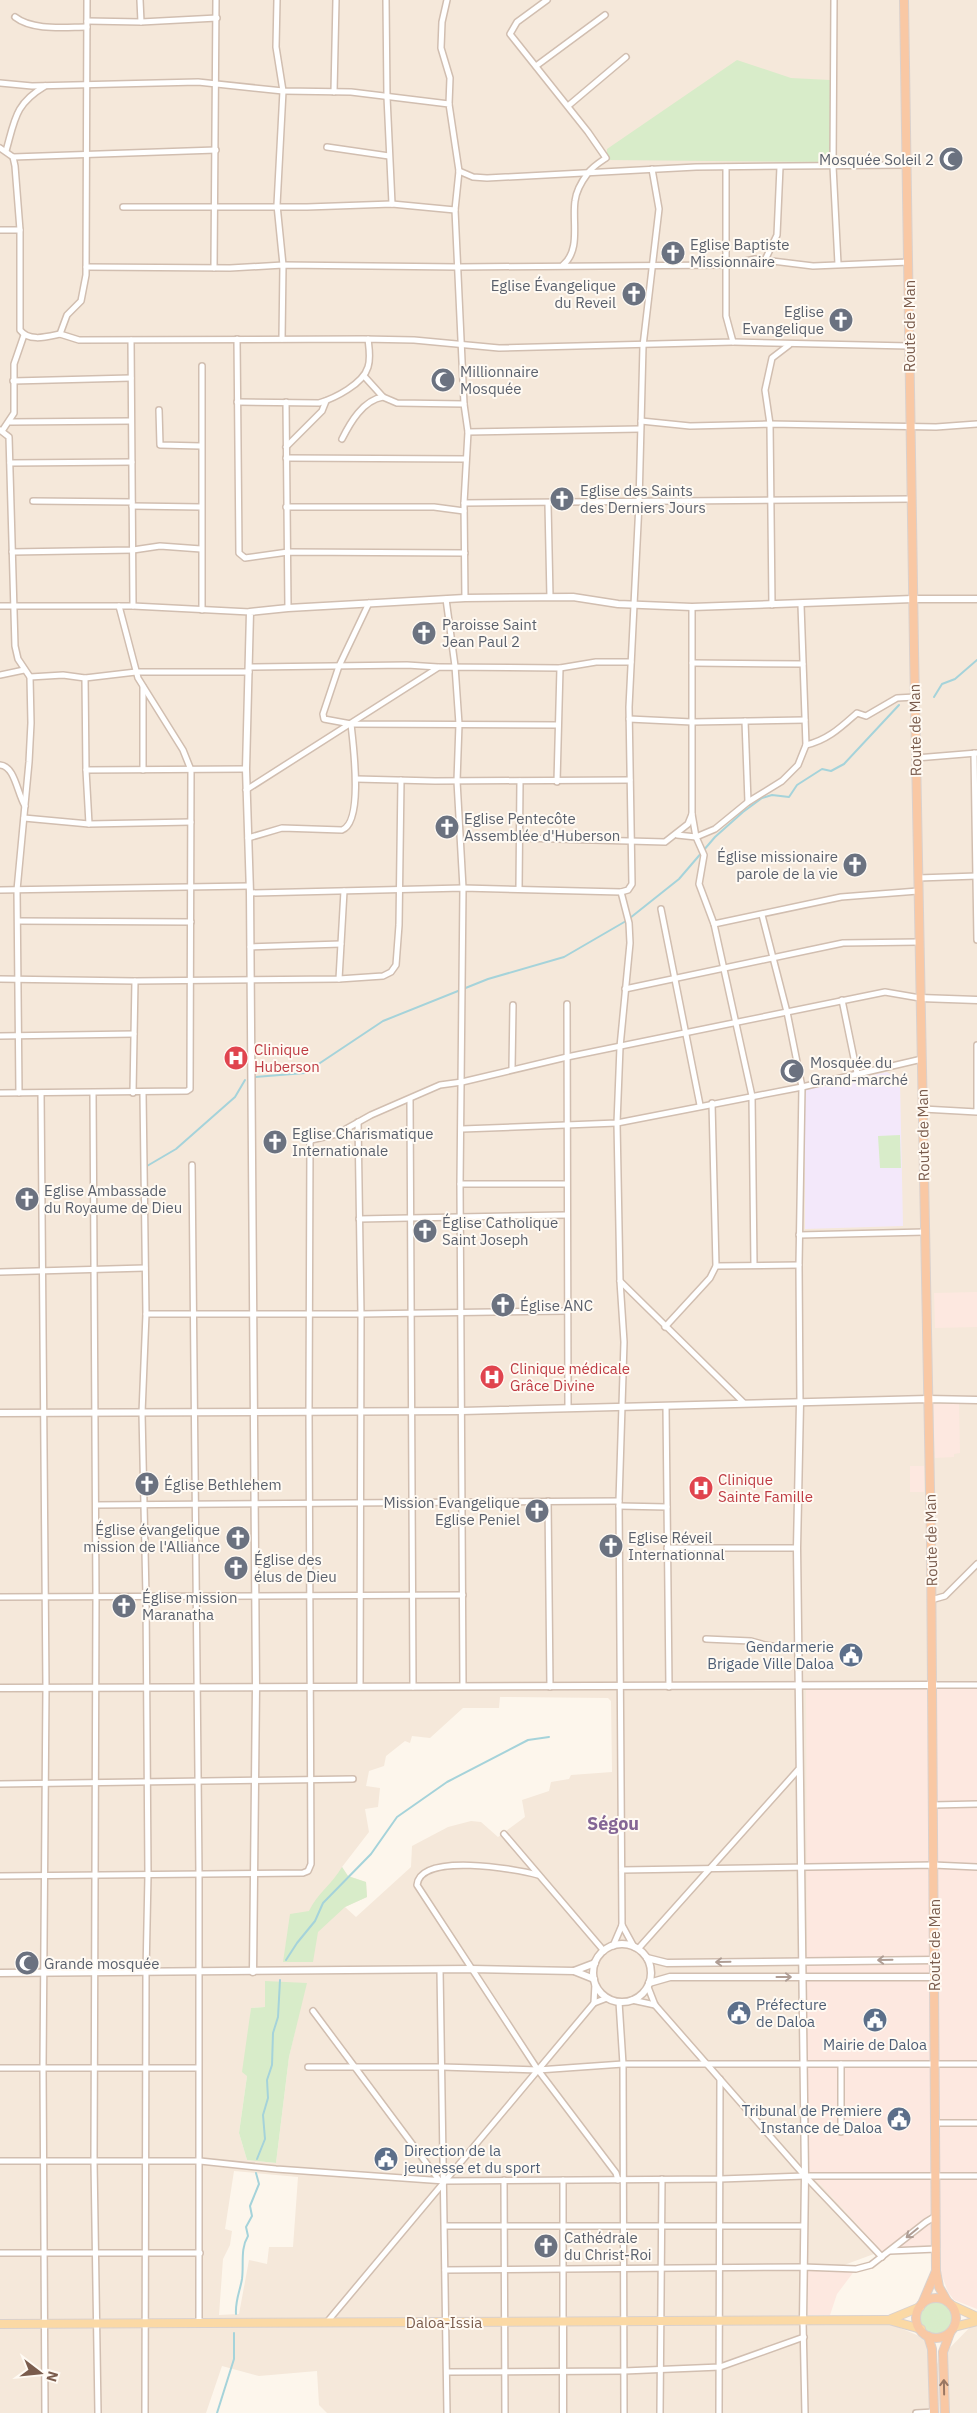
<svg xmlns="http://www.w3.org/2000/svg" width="977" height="2413" font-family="'IBM Plex Sans',sans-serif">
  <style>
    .residential { fill: #f5e8da; fill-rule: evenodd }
    .commercial { fill: #fde8e0 }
    .education { fill: #f3e8fa }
    .green { fill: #d8ecc9 }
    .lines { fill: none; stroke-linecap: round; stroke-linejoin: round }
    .stream { stroke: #a5d3da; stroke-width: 2 }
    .minor-casing { stroke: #d1beb0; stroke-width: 8 }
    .tertiary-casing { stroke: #d1beb0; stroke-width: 9 }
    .primary-casing { stroke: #dad1cd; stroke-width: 10 }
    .trunk-casing { stroke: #dad1cd; stroke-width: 10 }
    .minor { stroke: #fff; stroke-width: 5 }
    .tertiary { stroke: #fff; stroke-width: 6 }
    .primary { stroke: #fbd9a5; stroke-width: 8 }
    .trunk { stroke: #f9c8a4; stroke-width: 8 }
    .oneway { stroke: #af9d94 }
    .oneway2 { stroke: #9a7763 }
    .labels { text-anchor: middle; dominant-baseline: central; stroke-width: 4; stroke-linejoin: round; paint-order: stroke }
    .worship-label { font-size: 15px; fill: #5b616d; stroke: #fffaf3; text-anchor: start }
    .street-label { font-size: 15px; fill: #7a5c4d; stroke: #fffaf3 }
    .health-label { font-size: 15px; fill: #be3a42; stroke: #fffaf3; text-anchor: start }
    .service-label { font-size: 15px; fill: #4e5e75; stroke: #fffaf3; text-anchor: end }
    .quarter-label { font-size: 18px; font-weight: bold; fill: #846695; stroke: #fffaf3 }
  </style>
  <rect width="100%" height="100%" fill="#fdf6ec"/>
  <path class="residential" d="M0,0H977V1689L808,2171L882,2251L836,2268L804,2267V2321L881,2320L924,2338L938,2364V2360L977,2320V2413H327L319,2405L317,2371L259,2376L222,2366L206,2413H0ZM500,1697L608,1698L611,1701L612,1772L571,1775L569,1779L551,1782L549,1791L522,1800L525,1817L498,1837L481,1822L471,1821L448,1827L412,1846L411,1867L356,1917L345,1907L367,1897L366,1882L348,1876L342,1867L369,1832L365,1809L378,1807L380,1788L366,1786L369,1771L384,1766L386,1756L405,1741L410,1743L412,1736L430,1738L463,1708H499ZM306,1983L289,2057L276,2163L247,2160L239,2133L247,2076L251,2008L265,2007ZM234,2171L298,2177L293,2247H269L267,2264L249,2260L239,2314L219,2315L223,2259L230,2245L232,2231L225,2229Z"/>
  <g class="commercial">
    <polygon points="977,1292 977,1327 935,1328 934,1293"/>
    <polygon points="959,1403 960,1453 954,1454 954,1457 935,1458 933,1404"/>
    <rect x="910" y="1466" width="14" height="26"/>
    <polygon points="806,1688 977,1688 977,2309 954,2300 948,2292 941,2273 941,2248 882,2251 808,2171"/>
    <polygon points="808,2270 855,2270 837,2294 830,2315 808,2315"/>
  </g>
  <polygon class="education" points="887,1072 900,1081 903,1226 805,1229 805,1090"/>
  <g class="green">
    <polygon points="737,60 791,78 830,80 830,162 607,160 607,149"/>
    <polygon points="900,1135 901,1168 880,1168 878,1136"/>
    <path d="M342,1867L348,1876L366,1882L367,1897L345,1907L318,1932L313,1962H283L290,1914L309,1911C317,1894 332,1884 342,1867Z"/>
    <polygon points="265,1981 307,1983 289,2057 276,2163 247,2160 239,2133 247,2076 242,2072 251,2008 265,2007"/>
    <circle cx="936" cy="2318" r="16"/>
  </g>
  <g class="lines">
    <g class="stream">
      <polyline points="934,697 942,684 955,679 977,660"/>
      <polyline points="630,918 679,879 715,837 743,812 762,798 772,795 789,797 797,785 822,769 831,771 844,764 899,705"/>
      <polyline points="255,1077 305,1073 383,1021 488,979 564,957 626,921"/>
      <polyline points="147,1166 176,1149 235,1097 245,1080"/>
      <polyline points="286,1960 297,1943 315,1921 323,1903 371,1854 397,1817 447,1782 528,1740 549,1737"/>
      <polyline points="257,2159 265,2139 263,2115 268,2098 267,2080 272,2065 273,2033 278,2017 280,1980"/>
      <path d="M236,2314C235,2301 240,2291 242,2279C244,2264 240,2249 248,2236L246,2227L252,2216L250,2206L259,2184L256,2173"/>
      <polyline points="217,2413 234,2359 234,2333"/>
    </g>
    <defs>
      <g id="minor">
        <polyline points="140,0 141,22"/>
        <polyline points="277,0 276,47 283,91 277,205 283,265 282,339"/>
        <polyline points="386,0 387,97 392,204"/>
        <polyline points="447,0 442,22 441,48 450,78 449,104"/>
        <path d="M547,0L517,22L510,34L588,132L606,158C600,162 592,167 588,173C582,181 576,192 575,201C572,222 581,250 563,265"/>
        <polyline points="834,0 833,166 838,264"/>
        <path d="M15,17C33,31 65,27 87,27"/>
        <polyline points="87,21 141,22 217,18"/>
        <polyline points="536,66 605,15"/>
        <polyline points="0,83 32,86 198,82 283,91 351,92 449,104 459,171 455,210 464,404 468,432 464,503 465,598"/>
        <polyline points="334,92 336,0"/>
        <polyline points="568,106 626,57"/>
        <polyline points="327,147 389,156"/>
        <path d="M0,148L13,157L15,166L20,230V330C29,342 46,337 60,334L67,315L81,301L86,275L87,0"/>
        <path d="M6,151C15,119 15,104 45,86"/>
        <polyline points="13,157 216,150"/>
        <polyline points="459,171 473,177 487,178 696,167 907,165"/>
        <polyline points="123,207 307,207 392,204 455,210"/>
        <polyline points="0,230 20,230"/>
        <polyline points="765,260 777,235 780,167"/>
        <polyline points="86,267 230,268 283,265 458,267 727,265 755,259 813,266 909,262"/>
        <polyline points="214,268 216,0"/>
        <polyline points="60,334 79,340 363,339 414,340 499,348 733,342 726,316 726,167"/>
        <polyline points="237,339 239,553 245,558 288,552 465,553"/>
        <polyline points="131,340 133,606"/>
        <polyline points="733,342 909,346"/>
        <polyline points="364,376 383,397 397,403 464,404"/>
        <polyline points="13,381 131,378"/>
        <path d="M237,402L319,403C335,398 363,384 368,367C371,358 369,348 368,339"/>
        <polyline points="286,402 288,608"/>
        <polyline points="159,410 160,445 201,446"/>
        <polyline points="641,421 690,426 770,424 936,427 977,424"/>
        <polyline points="10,422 131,421"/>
        <polyline points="0,430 9,437 15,646 18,659 30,677 31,723 29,762 17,890 19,1093"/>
        <polyline points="2,431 14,413 14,364 24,335"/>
        <polyline points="468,432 640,429"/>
        <path d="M342,439C350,423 363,400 383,397"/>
        <polyline points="286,447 322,411 326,401"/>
        <polyline points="286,458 466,459"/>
        <polyline points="10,463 132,462"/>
        <polyline points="33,501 132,502"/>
        <polyline points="464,503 911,499"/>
        <polyline points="548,504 550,597"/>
        <polyline points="132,506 201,507"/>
        <polyline points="286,507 434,507 464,511"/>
        <polyline points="12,552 133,550 160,546 201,549"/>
        <polyline points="446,599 455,666 459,724 457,781 463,888 460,1184 463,1686"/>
        <polyline points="369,603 339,666 323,714 324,719 351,724 558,725"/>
        <polyline points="772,605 770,424 765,390 772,358 789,345"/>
        <polyline points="801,605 806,745"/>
        <polyline points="0,606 133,606 250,612"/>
        <polyline points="202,610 202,366"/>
        <polyline points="692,663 803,664"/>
        <polyline points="249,667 407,665 438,667"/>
        <polyline points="0,675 24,670"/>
        <polyline points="30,677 63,675 85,678 136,672 249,672"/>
        <polyline points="85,678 86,770 89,824"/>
        <polyline points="629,719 692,722 805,720"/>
        <polyline points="745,721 748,802"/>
        <polyline points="974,753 977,940"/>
        <polyline points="916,758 977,753"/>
        <path d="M0,765C15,766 17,793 25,806"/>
        <polyline points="86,770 246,769"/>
        <polyline points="143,770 143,687"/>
        <polyline points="356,779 435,781 630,780"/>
        <polyline points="557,782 560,668"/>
        <polyline points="246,790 439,667 560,668 596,662 631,662"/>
        <polyline points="692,814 696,837 704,855 699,884 714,924 752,1096 754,1265"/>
        <polyline points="24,818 89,824 191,822"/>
        <path d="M677,835L696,837L715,829L748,802L782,781L798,765L806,745C828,740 841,727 857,713L866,716L897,698L915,697"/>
        <path d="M248,838L282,828L342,830C364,822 353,744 351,724"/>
        <polyline points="520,838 665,842 688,824 692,814 692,607"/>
        <polyline points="918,878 977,876"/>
        <polyline points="519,889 520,781"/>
        <polyline points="0,890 249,886"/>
        <polyline points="250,893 463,888 621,892 628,890 632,884 629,707 639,503 643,346 659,209 652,169"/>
        <polyline points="661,909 700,1105"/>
        <polyline points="762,915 787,1012 802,1087 799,1265 800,1403"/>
        <polyline points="18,921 191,922"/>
        <polyline points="714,924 841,897 918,891"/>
        <polyline points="250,947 341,944"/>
        <polyline points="0,979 135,981 339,979 383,976 391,972 396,965 399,925 401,780"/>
        <polyline points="339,979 344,891"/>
        <polyline points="625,989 843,943 919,942"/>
        <polyline points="842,1000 857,1073"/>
        <polyline points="567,1004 568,1408"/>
        <polyline points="0,1036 134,1034"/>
        <polyline points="512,1069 513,1005"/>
        <polyline points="0,1093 187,1091 190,1089 191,770 183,750 138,678 119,606"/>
        <polyline points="41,1093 46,1688 43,2068 45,2413"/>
        <polyline points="93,1093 96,1597 94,2161 98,2413"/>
        <polyline points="133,1093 135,981"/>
        <polyline points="143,1093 146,1314 142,1413 146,1596 148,1875 146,1973 145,2413"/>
        <polyline points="410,1100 413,1687"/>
        <polyline points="923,1109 977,1112 977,1045"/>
        <polyline points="358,1122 361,1314 360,1687"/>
        <polyline points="462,1129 617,1123 802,1087 922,1059"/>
        <polyline points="192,1165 199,1874 199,2324"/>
        <polyline points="460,1184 566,1184"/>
        <polyline points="359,1219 566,1215"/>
        <polyline points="799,1235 925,1232"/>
        <polyline points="716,1266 799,1265"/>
        <polyline points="0,1272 145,1268"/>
        <polyline points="620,1281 744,1403"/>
        <polyline points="146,1314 361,1314 567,1311"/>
        <polyline points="665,1327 710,1278 716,1266 712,1103"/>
        <polyline points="666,1406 669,1687"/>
        <polyline points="548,1501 550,1687"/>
        <polyline points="96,1505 619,1501"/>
        <polyline points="619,1506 667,1507"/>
        <polyline points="667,1548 797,1548"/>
        <polyline points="0,1597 463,1595"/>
        <polyline points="931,1600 945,1596 977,1564"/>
        <polyline points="706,1639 751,1641 765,1645 798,1650"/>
        <polyline points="932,1685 977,1685"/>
        <polyline points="0,1784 353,1779"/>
        <polyline points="933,1805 977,1804"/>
        <polyline points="504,1834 604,1951"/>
        <polyline points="622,1870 933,1865 977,1867"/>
        <path d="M538,1875C516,1869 420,1852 417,1885L538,2070L616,2173L618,2180"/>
        <polyline points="0,1876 303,1873 308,1871 311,1864 309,1411 310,1143 311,1140 337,1134 371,1115 440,1085 462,1082 567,1057 885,992 920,998"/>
        <polyline points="622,1925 634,1947"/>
        <polyline points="613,1946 622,1925 619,1501 624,1342 620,1281 617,1123 620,1047 630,943 629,923 621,892"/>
        <polyline points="638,1949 798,1770"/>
        <polyline points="440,1970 447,2413"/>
        <polyline points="648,1987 655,2005 805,2176 882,2257"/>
        <polyline points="632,2000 655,2005"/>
        <polyline points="619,2002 623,2064 624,2413"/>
        <polyline points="594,2003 595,1984"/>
        <polyline points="313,2011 439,2180"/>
        <polyline points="841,2064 841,2132"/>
        <polyline points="308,2067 442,2067 538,2070 623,2064 977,2064"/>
        <polyline points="0,2068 198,2068"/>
        <polyline points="935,2123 977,2123"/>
        <polyline points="0,2161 200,2161 276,2169 445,2181 720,2179 805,2176 977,2176"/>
        <polyline points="504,2180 505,2413"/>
        <polyline points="445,2226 804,2226"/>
        <polyline points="890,2251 936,2249"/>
        <polyline points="0,2253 200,2253"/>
        <polyline points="445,2270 803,2267 856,2269 871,2265 926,2222 936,2216"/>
        <polyline points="803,2321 805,2413"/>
        <polyline points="327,2322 594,2003 607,1998"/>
        <polyline points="563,2322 563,2180"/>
        <polyline points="447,2372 624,2371 720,2367 804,2337"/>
        <polyline points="660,2413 662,2179"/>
        <polyline points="719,2413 720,2079"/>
        <polyline points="916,2413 934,2412"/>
      </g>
      <g id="tertiary">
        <polyline points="920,998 977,1000"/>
        <polyline points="800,1403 797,1548 805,2176 803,2321"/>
        <polyline points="0,1413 462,1411 928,1399 977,1400"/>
        <polyline points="0,1688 932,1685"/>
        <circle cx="622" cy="1973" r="29"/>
        <polyline points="647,1958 667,1963 934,1960"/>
        <polyline points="574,1971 595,1963"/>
        <polyline points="253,1972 256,1687 250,893 246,769 250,612 288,608 465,598 573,597 618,604 692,607 913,599 977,599"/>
        <polyline points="0,1973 471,1969 574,1971 594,1979"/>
        <polyline points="649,1983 670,1977 934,1977"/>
        <polyline points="563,2322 563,2413"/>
      </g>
      <g id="primary">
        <polyline points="951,2305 977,2317"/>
        <polyline points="891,2319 920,2307"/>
        <polyline points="0,2324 889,2320 921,2329"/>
        <polyline points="954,2327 977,2321"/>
      </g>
      <g id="trunk">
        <polyline points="904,0 914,649 931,1540 936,2271 939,2287 947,2301"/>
        <circle cx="936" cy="2318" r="20"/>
        <polyline points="922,2304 936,2271"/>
        <polyline points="928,2336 932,2349 934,2413"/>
        <polyline points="945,2413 943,2352 950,2333"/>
      </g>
    </defs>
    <use href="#minor" class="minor-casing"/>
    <use href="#tertiary" class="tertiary-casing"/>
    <use href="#primary" class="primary-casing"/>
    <use href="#trunk" class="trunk-casing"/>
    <use href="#minor" class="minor"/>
    <use href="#tertiary" class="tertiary"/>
    <use href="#primary" class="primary"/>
    <use href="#trunk" class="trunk"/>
  </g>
  <defs><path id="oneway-shaft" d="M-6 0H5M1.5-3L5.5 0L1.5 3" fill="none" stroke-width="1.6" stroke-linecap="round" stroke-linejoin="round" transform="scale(1.25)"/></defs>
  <g class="oneway">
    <use href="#oneway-shaft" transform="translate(885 1960) rotate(179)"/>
    <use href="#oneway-shaft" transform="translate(723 1962) rotate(179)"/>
    <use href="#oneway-shaft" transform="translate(784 1977)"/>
    <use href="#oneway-shaft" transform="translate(912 2233) rotate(141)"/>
  </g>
  <use class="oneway2" href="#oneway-shaft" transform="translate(944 2387) rotate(-91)"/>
  <defs>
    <symbol id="mosque-disc" viewBox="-11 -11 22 22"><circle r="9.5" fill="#6b7280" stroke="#fffaf3"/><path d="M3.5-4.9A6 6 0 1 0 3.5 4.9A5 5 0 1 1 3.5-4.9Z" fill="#fff"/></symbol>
    <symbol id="church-disc" viewBox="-11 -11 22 22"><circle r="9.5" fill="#6b7280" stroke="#fffaf3"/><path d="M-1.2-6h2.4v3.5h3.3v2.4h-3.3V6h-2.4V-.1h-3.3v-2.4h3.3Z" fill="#fff"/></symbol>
    <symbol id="hospital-disc" viewBox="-11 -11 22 22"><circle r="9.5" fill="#e0444e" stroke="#fffaf3"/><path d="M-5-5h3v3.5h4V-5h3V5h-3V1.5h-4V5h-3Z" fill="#fff"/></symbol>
    <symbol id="civic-disc" viewBox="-11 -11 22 22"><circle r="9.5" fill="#5c6f8a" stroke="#fffaf3"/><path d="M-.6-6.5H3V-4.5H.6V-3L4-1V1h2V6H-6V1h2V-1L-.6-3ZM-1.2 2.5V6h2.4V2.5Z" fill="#fff"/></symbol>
  </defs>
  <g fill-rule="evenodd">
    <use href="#mosque-disc" x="937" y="145" width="28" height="28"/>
    <use href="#church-disc" x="659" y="239" width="28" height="28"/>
    <use href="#church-disc" x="620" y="280" width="28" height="28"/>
    <use href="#church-disc" x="827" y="306" width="28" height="28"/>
    <use href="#mosque-disc" x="429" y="366" width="28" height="28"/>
    <use href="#church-disc" x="548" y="485" width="28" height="28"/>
    <use href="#church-disc" x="410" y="619" width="28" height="28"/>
    <use href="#church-disc" x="433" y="813" width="28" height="28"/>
    <use href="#church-disc" x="841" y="851" width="28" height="28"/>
    <use href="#hospital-disc" x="222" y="1044" width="28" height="28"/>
    <use href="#mosque-disc" x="778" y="1057" width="28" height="28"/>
    <use href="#church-disc" x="261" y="1128" width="28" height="28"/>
    <use href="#church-disc" x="13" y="1185" width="28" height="28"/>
    <use href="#church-disc" x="411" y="1217" width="28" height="28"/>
    <use href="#church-disc" x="489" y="1291" width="28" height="28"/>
    <use href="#hospital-disc" x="478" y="1363" width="28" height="28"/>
    <use href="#church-disc" x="133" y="1470" width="28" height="28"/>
    <use href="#hospital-disc" x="687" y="1474" width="28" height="28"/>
    <use href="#church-disc" x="523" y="1497" width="28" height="28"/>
    <use href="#church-disc" x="224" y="1524" width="28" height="28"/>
    <use href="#church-disc" x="597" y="1532" width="28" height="28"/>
    <use href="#church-disc" x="222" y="1554" width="28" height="28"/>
    <use href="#church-disc" x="110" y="1592" width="28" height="28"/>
    <use href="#civic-disc" x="837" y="1641" width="28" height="28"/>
    <use href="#mosque-disc" x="13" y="1949" width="28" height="28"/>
    <use href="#civic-disc" x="725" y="1999" width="28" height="28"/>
    <use href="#civic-disc" x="861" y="2006" width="28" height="28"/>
    <use href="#civic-disc" x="885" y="2105" width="28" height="28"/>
    <use href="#civic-disc" x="372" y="2145" width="28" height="28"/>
    <use href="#church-disc" x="532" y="2232" width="28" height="28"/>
  </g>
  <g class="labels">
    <g class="worship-label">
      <text x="934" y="159" text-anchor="end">Mosquée Soleil 2</text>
      <text x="690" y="244">Eglise Baptiste<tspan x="690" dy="17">Missionnaire</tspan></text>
      <text x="616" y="285" text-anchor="end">Eglise Évangelique<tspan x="616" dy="17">du Reveil</tspan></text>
      <text x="824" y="311" text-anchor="end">Eglise<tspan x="824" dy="17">Evangelique</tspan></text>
      <text x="460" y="371">Millionnaire<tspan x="460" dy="17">Mosquée</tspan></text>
      <text x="580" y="490">Eglise des Saints<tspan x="580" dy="17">des Derniers Jours</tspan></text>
      <text x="442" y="624">Paroisse Saint<tspan x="442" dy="17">Jean Paul 2</tspan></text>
      <text x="464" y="818">Eglise Pentecôte<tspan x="464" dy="17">Assemblée d'Huberson</tspan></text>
      <text x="838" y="856" text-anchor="end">Église missionaire<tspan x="838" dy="17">parole de la vie</tspan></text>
      <text x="810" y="1062">Mosquée du<tspan x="810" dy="17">Grand-marché</tspan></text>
      <text x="292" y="1133">Eglise Charismatique<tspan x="292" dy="17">Internationale</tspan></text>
      <text x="44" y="1190">Eglise Ambassade<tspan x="44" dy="17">du Royaume de Dieu</tspan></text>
      <text x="442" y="1222">Église Catholique<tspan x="442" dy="17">Saint Joseph</tspan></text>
      <text x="520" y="1305">Église ANC</text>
      <text x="164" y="1484">Église Bethlehem</text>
      <text x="520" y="1502" text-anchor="end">Mission Evangelique<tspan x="520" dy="17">Eglise Peniel</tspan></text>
      <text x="220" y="1529" text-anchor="end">Église évangelique<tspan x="220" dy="17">mission de l'Alliance</tspan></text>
      <text x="628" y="1537">Eglise Réveil<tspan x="628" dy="17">Internationnal</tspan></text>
      <text x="254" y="1559">Église des<tspan x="254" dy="17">élus de Dieu</tspan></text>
      <text x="142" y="1597">Église mission<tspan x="142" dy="17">Maranatha</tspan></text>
      <text x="44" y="1963">Grande mosquée</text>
      <text x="564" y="2237">Cathédrale<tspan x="564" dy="17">du Christ-Roi</tspan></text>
    </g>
    <g class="street-label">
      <text transform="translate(909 326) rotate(-90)">Route de Man</text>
      <text transform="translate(915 730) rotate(-91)">Route de Man</text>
      <text transform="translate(923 1135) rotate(-91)">Route de Man</text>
      <text transform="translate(931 1540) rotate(-91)">Route de Man</text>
      <text transform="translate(934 1945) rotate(-90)">Route de Man</text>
      <text x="444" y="2322">Daloa-Issia</text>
    </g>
    <g class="health-label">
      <text x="254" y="1049">Clinique<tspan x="254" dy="17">Huberson</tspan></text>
      <text x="510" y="1368">Clinique médicale<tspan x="510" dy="17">Grâce Divine</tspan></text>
      <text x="718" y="1479">Clinique<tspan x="718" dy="17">Sainte Famille</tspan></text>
    </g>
    <g class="service-label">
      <text x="834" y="1646">Gendarmerie<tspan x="834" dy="17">Brigade Ville Daloa</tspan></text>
      <text x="756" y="2004" text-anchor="start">Préfecture<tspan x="756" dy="17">de Daloa</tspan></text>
      <text x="875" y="2044" text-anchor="middle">Mairie de Daloa</text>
      <text x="882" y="2110">Tribunal de Premiere<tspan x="882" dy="17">Instance de Daloa</tspan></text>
      <text x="404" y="2150" text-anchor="start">Direction de la<tspan x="404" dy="17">jeunesse et du sport</tspan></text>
    </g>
    <g class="quarter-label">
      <text x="613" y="1823">Ségou</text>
    </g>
  </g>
  <g transform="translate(40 2373) rotate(106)" stroke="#fffaf3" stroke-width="4" paint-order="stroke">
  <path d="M0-4L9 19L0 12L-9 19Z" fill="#7a5c4d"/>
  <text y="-8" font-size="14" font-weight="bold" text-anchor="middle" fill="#7a5c4d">N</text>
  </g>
</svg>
